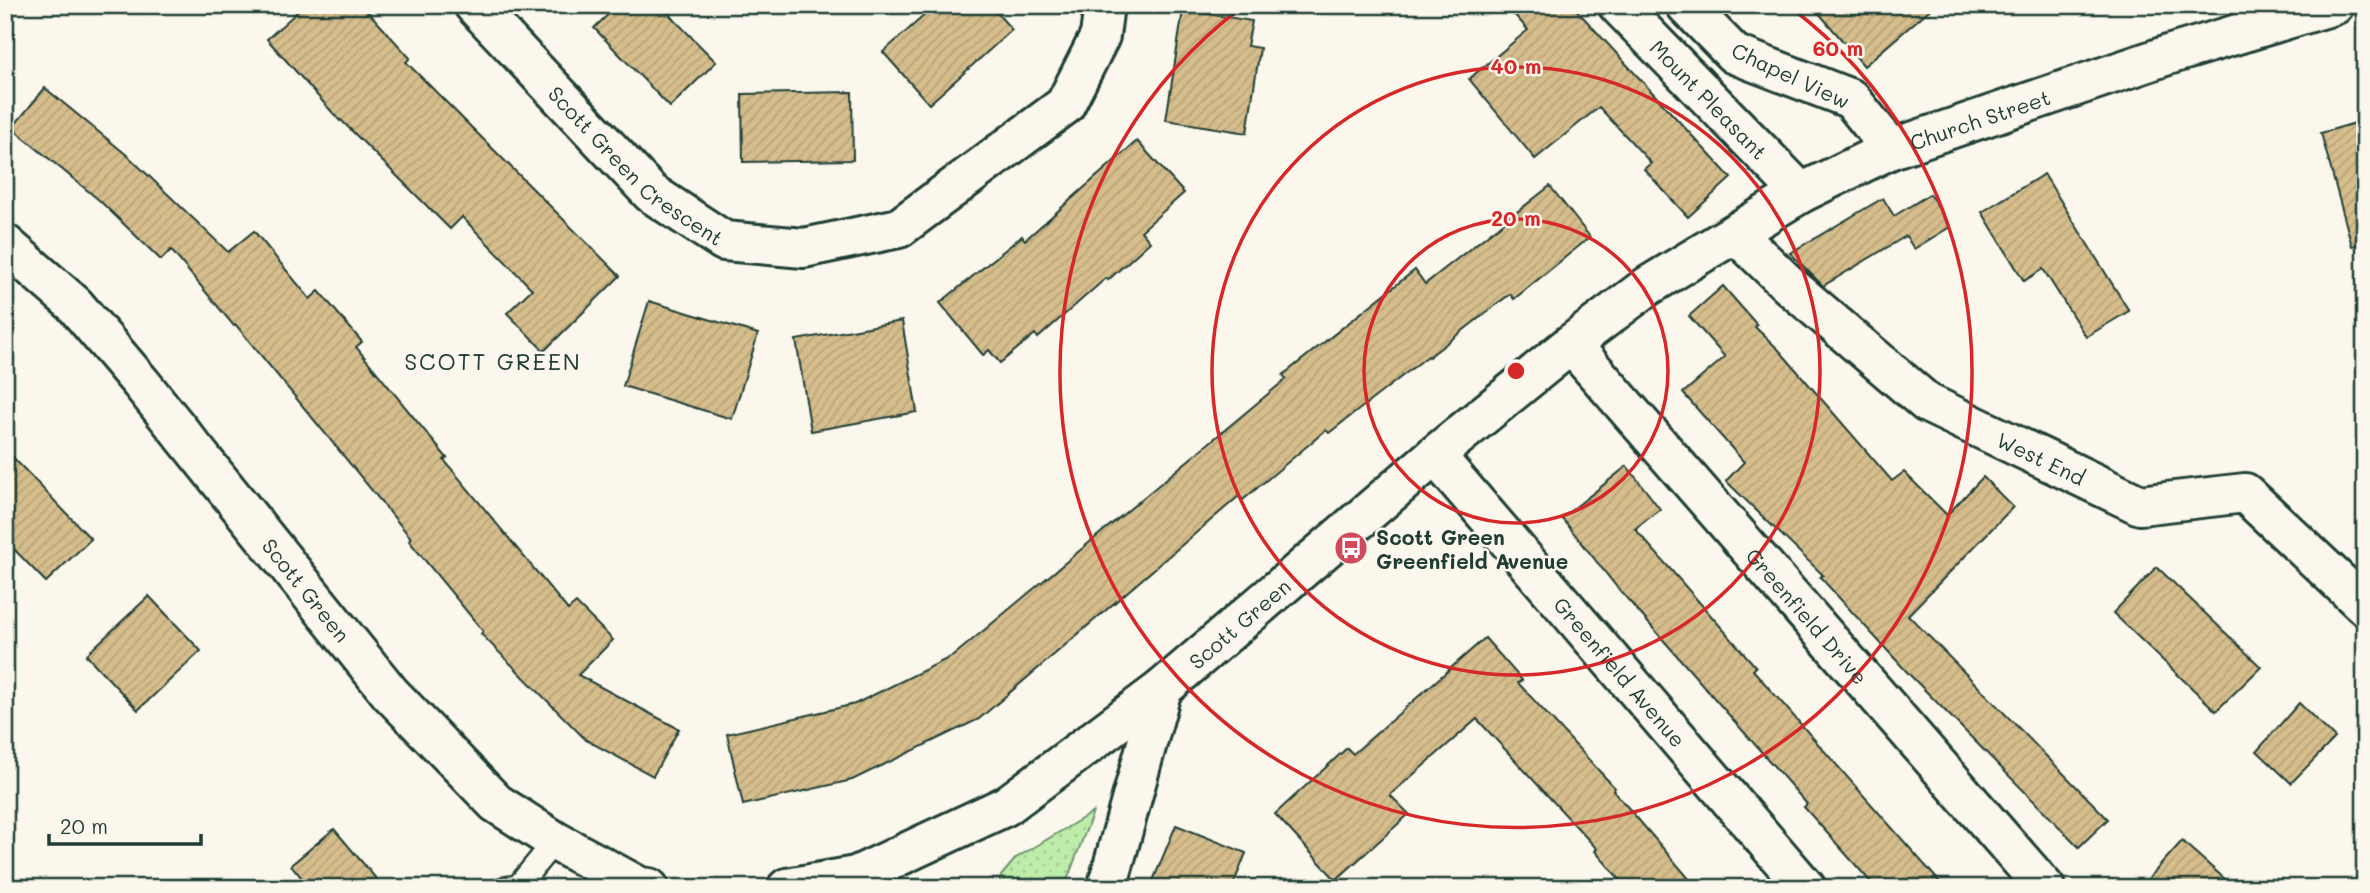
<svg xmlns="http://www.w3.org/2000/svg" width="2370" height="893" font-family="Mali,sans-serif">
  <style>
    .grass { fill: url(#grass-dots); stroke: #6e946f; stroke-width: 2 }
    .building { fill: url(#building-hatch); stroke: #1f3d34; stroke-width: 2 }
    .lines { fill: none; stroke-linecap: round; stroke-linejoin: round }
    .lane-casing { stroke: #1f3d34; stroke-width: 26 }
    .street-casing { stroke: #1f3d34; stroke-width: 44 }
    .secondary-casing { stroke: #1f3d34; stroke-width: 44 }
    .lane { stroke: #fbf7ec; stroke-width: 21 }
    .street { stroke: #fbf7ec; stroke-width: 38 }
    .secondary { stroke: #fbf7ec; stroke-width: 38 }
    .ring { fill: none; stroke: #d62828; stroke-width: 3.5 }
    .labels { text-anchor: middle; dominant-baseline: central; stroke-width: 5; stroke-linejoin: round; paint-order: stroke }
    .street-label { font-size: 21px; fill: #1f3d34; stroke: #fbf7ec }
    .poi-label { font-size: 21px; font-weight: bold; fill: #1f3d34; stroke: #fbf7ec; text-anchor: start }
    .neighbourhood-label { font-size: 23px; letter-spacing: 2px; fill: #1f3d34; stroke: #fbf7ec }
    .centre { fill: #d62828; stroke: #fbf7ec; stroke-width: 3.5 }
    .ring-label { font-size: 21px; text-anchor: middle; font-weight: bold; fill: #d62828; stroke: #fbf7ec; stroke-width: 5; stroke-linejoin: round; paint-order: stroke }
  </style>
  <defs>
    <pattern id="grass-dots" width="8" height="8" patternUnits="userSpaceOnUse" patternTransform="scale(1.75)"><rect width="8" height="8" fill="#beecaa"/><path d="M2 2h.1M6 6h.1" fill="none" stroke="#a3cb93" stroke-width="1.8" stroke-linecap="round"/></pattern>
    <pattern id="building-hatch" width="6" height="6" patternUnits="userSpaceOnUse" patternTransform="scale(1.75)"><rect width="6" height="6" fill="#d6bd8c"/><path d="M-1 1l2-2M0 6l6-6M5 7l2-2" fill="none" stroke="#b7a379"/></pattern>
  </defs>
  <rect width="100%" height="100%" fill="#fbf7ec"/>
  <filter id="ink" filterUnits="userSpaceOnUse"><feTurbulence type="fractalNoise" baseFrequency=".0143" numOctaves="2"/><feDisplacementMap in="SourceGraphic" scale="14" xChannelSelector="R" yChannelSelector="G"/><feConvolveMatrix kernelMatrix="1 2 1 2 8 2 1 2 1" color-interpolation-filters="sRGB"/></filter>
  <g filter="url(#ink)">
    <polygon class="grass" points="1093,812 1064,888 999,888 1001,876 1016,858"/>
    <g class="building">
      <polygon points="305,5 362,5 410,58 406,62 620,276 544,351 507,313 532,289 462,217 450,229 341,120 340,121 267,39"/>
      <polygon points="618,5 660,5 716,62 670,107 594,28"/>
      <polygon points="936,5 990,5 1012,30 929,104 883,52"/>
      <polygon points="1506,5 1572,5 1731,178 1688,217 1644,169 1651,163 1599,107 1535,159 1469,79 1528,30"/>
      <polygon points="1812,5 1935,5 1864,66"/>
      <polygon points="1183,10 1252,21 1247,46 1260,48 1247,133 1166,120"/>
      <polygon points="45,88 128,156 228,252 254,231 310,299 319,291 362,342 356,347 447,458 444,460 568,610 576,603 613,640 578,675 679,729 653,776 586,740 481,634 483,631 409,541 411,538 236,325 234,326 171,250 161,260 99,200 12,128"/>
      <polygon points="852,92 853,160 743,162 742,94"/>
      <polygon points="2365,120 2365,244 2352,246 2321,133"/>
      <polygon points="1137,141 1184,193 1141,231 1150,242 1108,280 1106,278 1038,338 1035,334 1000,363 989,350 983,355 940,303 1022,236 1025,240"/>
      <polygon points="2044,174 2129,311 2086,337 2043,269 2024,281 1982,212"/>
      <polygon points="1550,186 1590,237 1514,299 1510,294 1429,357 1428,356 1329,433 1326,430 1243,500 1239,496 979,719 852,780 743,805 727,734 855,704 953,656 1286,379 1283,375 1415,270 1425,284"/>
      <polygon points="1930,194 1950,227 1914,249 1906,236 1823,286 1790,253 1883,198 1894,216"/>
      <polygon points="1723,286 1757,325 1755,327 1779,350 1892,481 1904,472 1947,515 1983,477 2013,507 1908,615 2108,819 2079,847 1908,673 1820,577 1823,575 1726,481 1744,462 1683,393 1725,357 1689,316"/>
      <polygon points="649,301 758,334 732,419 623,386"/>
      <polygon points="902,321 917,412 811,431 796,340"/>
      <polygon points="5,449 91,539 46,582 5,540"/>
      <polygon points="1627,466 1660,509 1635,529 1756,667 1753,670 1945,888 1876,888 1804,807 1807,804 1616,586 1562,518"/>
      <polygon points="2157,567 2261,667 2216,711 2113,613"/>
      <polygon points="149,596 201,651 138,710 86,655"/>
      <polygon points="1485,638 1522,680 1518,683 1615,788 1613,790 1697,888 1627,888 1595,851 1597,849 1477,719 1390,795 1409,814 1336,880 1275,814 1347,748 1353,754"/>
      <polygon points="2299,703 2335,738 2291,783 2257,751"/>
      <polygon points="1176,825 1246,853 1232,888 1150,888"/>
      <polygon points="334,829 384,888 310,888 291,865"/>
      <polygon points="2182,841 2235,888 2140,888"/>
    </g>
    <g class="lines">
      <defs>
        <polyline id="lane" points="505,888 518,886 555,841"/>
        <g id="street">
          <path id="s1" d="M474,5L651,193L724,241L804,248L899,228L1065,105L1100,36L1104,5"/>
          <path id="s2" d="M1618,5L1801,193"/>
          <polyline points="1686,5 1734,54 1851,99 1891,149"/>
          <path id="s3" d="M1736,234L1788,284L1927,403L2140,505L2245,493L2365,606"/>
          <path id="s4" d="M1571,344L2045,888"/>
          <path id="s5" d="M1435,455L1806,888"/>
          <polyline points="1107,888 1162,689"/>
        </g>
        <g id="secondary">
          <path id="s6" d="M5,244L74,304L141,383L390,693L496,803L555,841L640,887L649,888"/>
          <path id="s7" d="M787,888L856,876L1006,806L1162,689L1435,455L1571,344L1648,286L1801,193L1891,149L2168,55L2334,5"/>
        </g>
      </defs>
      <use href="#lane" class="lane-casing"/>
      <use href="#street" class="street-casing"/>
      <use href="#secondary" class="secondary-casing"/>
      <use href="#lane" class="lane"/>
      <use href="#street" class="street"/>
      <use href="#secondary" class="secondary"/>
    </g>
  </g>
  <g class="ring">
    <circle cx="1516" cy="371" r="152"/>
    <circle cx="1516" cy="371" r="304"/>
    <path d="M1790 7A456 456 0 1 1 1242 7"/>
  </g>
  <defs>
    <symbol id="bus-disc" viewBox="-11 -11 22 22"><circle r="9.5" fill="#d1495b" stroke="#fbf7ec"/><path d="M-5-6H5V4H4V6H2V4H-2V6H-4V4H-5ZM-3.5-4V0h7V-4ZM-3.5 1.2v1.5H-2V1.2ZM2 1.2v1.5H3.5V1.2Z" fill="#fff"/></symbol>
  </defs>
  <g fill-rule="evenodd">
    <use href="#bus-disc" x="1332" y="529" width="38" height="38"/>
  </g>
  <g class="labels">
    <g class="street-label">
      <text transform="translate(1791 75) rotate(25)">Chapel View</text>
      <text stroke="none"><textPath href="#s2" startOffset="131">Mount Pleasant</textPath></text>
      <text stroke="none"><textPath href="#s7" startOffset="1435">Church Street</textPath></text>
      <text stroke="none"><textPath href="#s1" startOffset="229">Scott Green Crescent</textPath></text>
      <text stroke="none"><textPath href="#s3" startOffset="382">West End</textPath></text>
      <text stroke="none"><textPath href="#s6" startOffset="460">Scott Green</textPath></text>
      <text stroke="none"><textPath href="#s4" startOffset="360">Greenfield Drive</textPath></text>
      <text stroke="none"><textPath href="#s7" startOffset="532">Scott Green</textPath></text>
      <text stroke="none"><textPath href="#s5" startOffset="285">Greenfield Avenue</textPath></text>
    </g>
    <g class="poi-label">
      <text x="1376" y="536">Scott Green<tspan x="1376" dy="24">Greenfield Avenue</tspan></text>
    </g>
    <g class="neighbourhood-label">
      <text x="493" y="361">SCOTT GREEN</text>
    </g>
  </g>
  <circle cx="1516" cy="371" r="10" class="centre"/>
  <g class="ring-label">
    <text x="1838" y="56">60 m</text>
    <text x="1516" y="74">40 m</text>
    <text x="1516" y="226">20 m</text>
  </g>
  <rect width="2370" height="893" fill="none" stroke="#fbf7ec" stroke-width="28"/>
  <rect x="14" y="14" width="2342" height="865" fill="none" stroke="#1f3d34" stroke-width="2.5" filter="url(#ink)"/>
  <path d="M49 834v10h152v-10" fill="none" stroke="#1f3d34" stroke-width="3.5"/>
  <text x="60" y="834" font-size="21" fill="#1f3d34" stroke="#fbf7ec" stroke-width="5" paint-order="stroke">20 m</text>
</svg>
